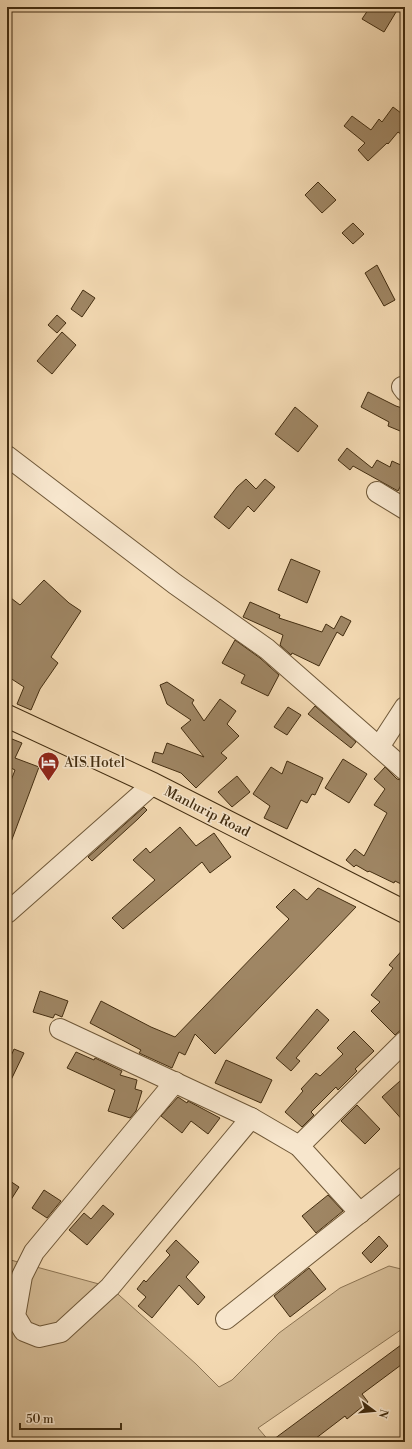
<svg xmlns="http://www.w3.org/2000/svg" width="412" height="1449" font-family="'Libre Bodoni',serif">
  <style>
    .green { fill: #d5bc96; stroke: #8c7453 }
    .building { fill: #9f8664; stroke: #432d10 }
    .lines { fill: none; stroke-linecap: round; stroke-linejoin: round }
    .minor-casing { stroke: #6f5838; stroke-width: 22 }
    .major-casing { stroke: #432d10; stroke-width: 24 }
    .minor { stroke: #f7e6cd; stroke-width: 20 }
    .major { stroke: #f3d9b2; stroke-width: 22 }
    .labels { text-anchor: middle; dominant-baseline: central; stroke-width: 3; stroke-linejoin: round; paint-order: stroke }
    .poi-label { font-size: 14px; fill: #432d10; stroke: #f7e6cd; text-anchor: start }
    .street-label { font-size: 14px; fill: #432d10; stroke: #f7e6cd }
  </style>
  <rect width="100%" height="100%" fill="#f3d9b2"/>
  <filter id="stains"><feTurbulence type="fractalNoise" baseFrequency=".005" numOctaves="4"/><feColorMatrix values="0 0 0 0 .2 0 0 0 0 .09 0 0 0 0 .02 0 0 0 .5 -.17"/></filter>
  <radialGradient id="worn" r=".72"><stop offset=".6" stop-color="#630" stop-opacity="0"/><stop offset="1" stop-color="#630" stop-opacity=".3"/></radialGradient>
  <polygon class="green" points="7,1259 110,1287 196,1364 219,1387 232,1380 279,1333 340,1288 389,1266 405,1270 405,1327 258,1428 270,1442 7,1442"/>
  <g class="building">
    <polygon points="370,7 399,7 384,32 362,19"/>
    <polygon points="393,107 405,116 405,137 398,132 388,144 387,143 368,161 358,150 365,143 344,126 352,116 371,130 379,119 382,122"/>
    <polygon points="318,182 336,200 322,213 305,195"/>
    <polygon points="353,223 364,234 353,244 342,233"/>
    <polygon points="377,265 395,300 384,306 365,273"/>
    <polygon points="83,290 95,298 82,317 71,309"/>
    <polygon points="57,315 66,323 57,333 48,325"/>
    <polygon points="62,332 76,345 52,374 37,361"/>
    <polygon points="368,392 396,406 405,409 405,433 388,426 389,422 361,407"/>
    <polygon points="295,407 318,426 298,452 275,434"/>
    <polygon points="347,448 372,468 377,460 390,467 392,461 405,467 405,477 398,491 353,466 350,470 338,460"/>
    <polygon points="246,479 256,489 265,479 275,487 254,512 248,506 229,529 214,517 237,487"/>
    <polygon points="291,559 320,571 307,603 278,590"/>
    <polygon points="44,580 69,603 81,611 51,657 58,663 40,689 31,710 17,704 24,687 7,676 7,595 20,605"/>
    <polygon points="250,602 280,615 279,618 322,632 326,624 334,629 341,616 351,621 343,636 337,632 319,666 292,653 291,655 280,645 283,635 243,617"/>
    <polygon points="235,640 260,658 279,675 268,696 241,683 245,675 222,663"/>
    <polygon points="167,682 194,700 192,703 204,721 220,699 236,711 227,724 239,736 221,753 227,758 196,788 181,773 152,762 155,752 163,754 167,743 204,757 181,728 191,720 167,704 160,685"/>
    <polygon points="315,706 356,742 351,748 308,714"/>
    <polygon points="288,707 301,715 287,735 274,727"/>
    <polygon points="7,737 22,743 15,758 39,767 8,850 7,791 15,770 11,768 7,778"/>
    <polygon points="343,759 367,774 349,803 325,788"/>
    <polygon points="287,761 323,778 315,795 312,794 307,803 301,800 287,829 264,818 270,806 253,794 271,767 282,774"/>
    <polygon points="385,767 397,779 405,781 405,862 401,869 405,871 405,886 395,881 394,883 369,871 368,872 356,865 354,867 346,860 355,849 364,856 387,813 374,805 385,789 374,779"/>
    <polygon points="237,776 250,792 232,807 218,792"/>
    <polygon points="144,807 147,810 138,819 92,861 88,857"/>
    <polygon points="180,827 196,846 214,833 231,857 210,873 202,862 123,929 112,918 155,880 133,860 146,848 150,853"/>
    <polygon points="318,888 356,907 215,1054 195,1034 185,1055 179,1052 172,1068 139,1053 141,1050 90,1023 101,1001 151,1027 175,1037 289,919 276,907 294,889 307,900"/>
    <polygon points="405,947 405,1026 395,1035 371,1011 380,1002 371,995 393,968 389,965"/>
    <polygon points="40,991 68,1001 62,1017 55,1014 53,1018 33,1012"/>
    <polygon points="317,1009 329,1020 296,1058 300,1061 291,1071 276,1058"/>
    <polygon points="354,1031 374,1051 355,1069 357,1071 338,1090 336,1087 311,1112 314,1115 302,1127 285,1112 303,1091 301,1089 316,1073 320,1076 343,1054 337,1048"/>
    <polygon points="14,1049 24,1053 10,1082 7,1080 7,1065"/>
    <polygon points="76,1052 94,1060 95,1058 122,1071 120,1075 137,1080 135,1089 142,1091 136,1111 130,1118 108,1111 115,1090 67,1068"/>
    <polygon points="226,1060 272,1080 261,1103 215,1083"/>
    <polygon points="400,1081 405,1087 405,1123 382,1097"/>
    <polygon points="178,1097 187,1103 188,1101 220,1118 208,1134 191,1121 182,1133 161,1116"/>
    <polygon points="357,1105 380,1129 365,1144 341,1121"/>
    <polygon points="7,1179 19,1187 7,1206"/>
    <polygon points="44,1190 61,1201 47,1218 32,1208"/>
    <polygon points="328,1195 343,1211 316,1233 302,1216"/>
    <polygon points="103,1205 114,1214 87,1245 69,1230 84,1213 91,1219"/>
    <polygon points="379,1236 388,1246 371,1263 362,1253"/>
    <polygon points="176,1240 199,1262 186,1277 205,1297 198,1305 179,1285 152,1318 138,1306 146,1297 137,1289 144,1280 146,1282 170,1255 166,1251"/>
    <polygon points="309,1268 326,1289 290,1317 274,1296"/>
    <polygon points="405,1342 405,1362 362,1394 368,1402 347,1419 345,1416 311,1442 270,1442"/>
  </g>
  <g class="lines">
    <defs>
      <g id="minor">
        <polyline points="402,387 405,391"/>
        <polyline points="7,456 175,584 267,649 405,770"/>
        <polyline points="377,492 405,509"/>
        <polyline points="379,747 405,707"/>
        <polyline points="7,913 153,784"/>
        <polyline points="60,1029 251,1118 299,1146 360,1213"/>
        <polyline points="175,1082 34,1252 22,1276 15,1316 24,1331 39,1337 61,1332 110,1287 251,1118"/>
        <polyline points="299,1146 405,1041"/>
        <polyline points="226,1319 405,1177"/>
      </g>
      <polyline id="major" points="7,716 153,784 405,912"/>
    </defs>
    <use href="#minor" class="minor-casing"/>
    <use href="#major" class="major-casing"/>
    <use href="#minor" class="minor"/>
    <use href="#major" class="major"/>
  </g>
  <defs>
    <symbol id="hotel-pin" viewBox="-11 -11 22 30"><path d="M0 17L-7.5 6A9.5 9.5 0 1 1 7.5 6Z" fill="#8f2418" stroke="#f7e6cd"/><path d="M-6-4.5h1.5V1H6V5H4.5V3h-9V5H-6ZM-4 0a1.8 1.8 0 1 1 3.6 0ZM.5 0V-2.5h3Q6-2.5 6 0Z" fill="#fff"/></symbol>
  </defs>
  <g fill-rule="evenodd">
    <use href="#hotel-pin" x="36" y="750" width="25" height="34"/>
  </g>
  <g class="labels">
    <g class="poi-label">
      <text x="64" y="763">AIS Hotel</text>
    </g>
    <g class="street-label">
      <text transform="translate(207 812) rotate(27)">Manlurip Road</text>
    </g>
  </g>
  <rect width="412" height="1449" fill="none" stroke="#f3d9b2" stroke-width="24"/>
  <rect x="8" y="8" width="396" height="1433" fill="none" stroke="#432d10" stroke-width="2"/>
  <rect x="12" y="12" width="388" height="1425" fill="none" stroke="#432d10"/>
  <g transform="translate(374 1411) rotate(106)" stroke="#f7e6cd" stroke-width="3" paint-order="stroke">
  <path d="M0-3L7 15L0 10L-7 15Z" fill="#432d10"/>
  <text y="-6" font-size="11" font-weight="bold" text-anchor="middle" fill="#432d10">N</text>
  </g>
  <path d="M20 1423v6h101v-6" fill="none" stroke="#432d10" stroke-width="2"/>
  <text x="26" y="1423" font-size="12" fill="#432d10" stroke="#f7e6cd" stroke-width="3" paint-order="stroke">50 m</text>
  <rect width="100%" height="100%" filter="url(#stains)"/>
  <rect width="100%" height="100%" fill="url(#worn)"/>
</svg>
